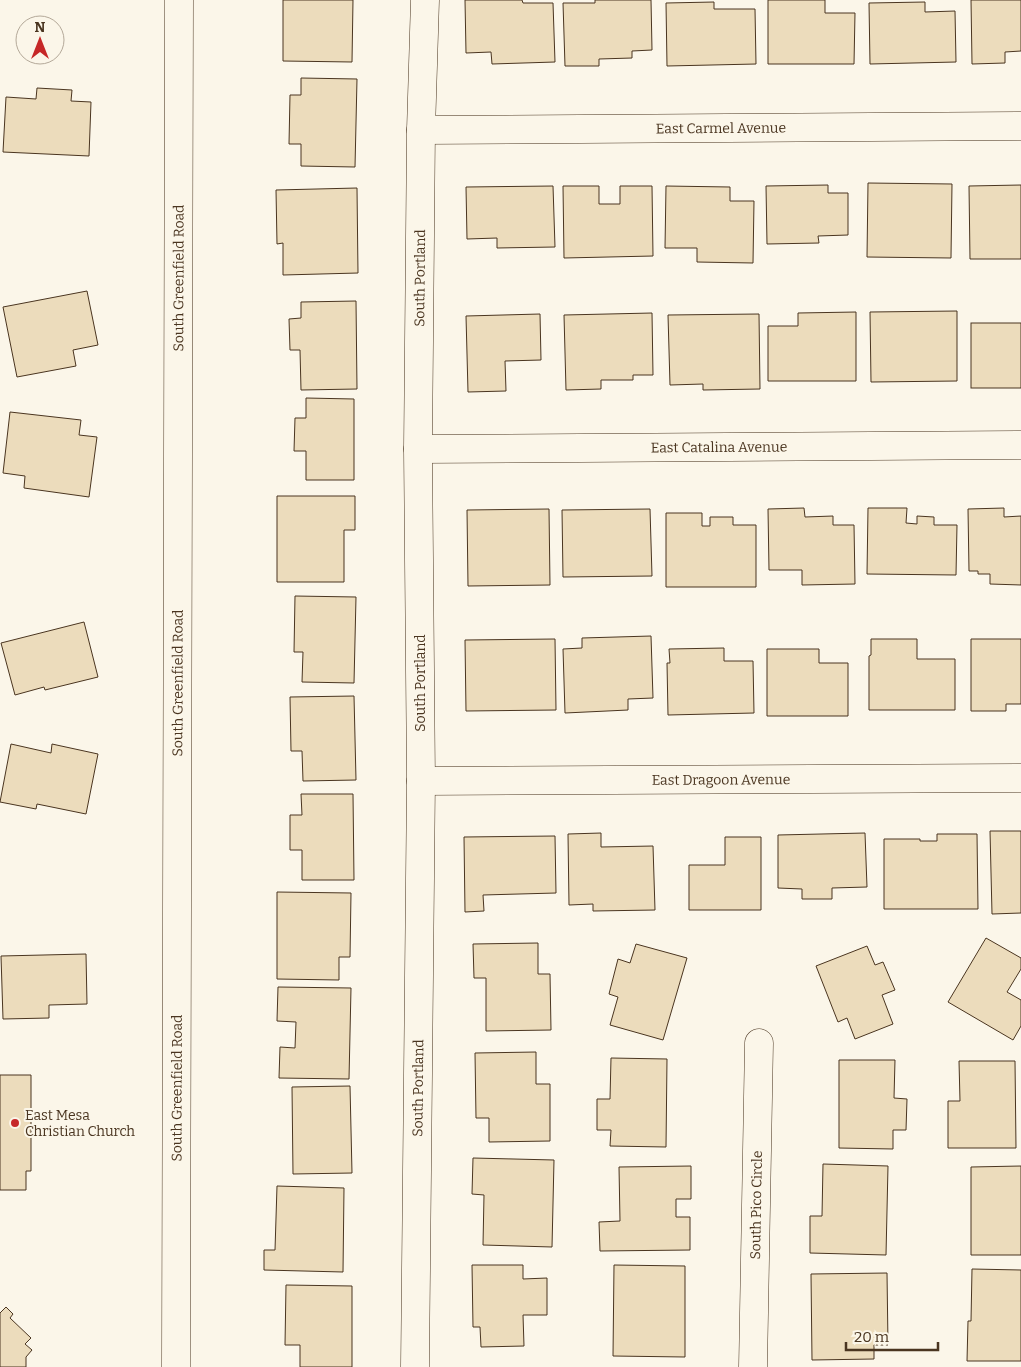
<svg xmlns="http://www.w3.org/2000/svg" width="1021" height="1367" font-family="Bitter,serif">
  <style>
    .building { fill: #ecdcbc; stroke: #4a3520 }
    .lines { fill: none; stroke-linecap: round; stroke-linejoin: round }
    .minor-casing { stroke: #4a3520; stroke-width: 29 }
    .secondary-casing { stroke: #4a3520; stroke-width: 29 }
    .minor { stroke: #fbf6e9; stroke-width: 28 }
    .secondary { stroke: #fbf6e9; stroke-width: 28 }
    .poi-dot { fill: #c62828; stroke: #fbf6e9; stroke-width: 2 }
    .labels { text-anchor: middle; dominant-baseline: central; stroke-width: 4; stroke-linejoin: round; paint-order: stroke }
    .street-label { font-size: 14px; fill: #4a3520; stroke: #fbf6e9 }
    .poi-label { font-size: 14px; fill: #4a3520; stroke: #fbf6e9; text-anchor: start }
  </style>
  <rect width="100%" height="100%" fill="#fbf6e9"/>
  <g class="building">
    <polygon points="283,0 353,0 352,62 283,61"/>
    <polygon points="465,0 522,0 523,3 553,3 555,62 492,64 491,52 466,53"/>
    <polygon points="595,0 651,0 652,50 632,51 632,58 599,59 599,66 565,66 563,3 595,3"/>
    <polygon points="768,0 825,0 825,13 855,13 854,64 768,64"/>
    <polygon points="971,0 1021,0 1021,51 1005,52 1005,63 972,64"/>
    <polygon points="714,2 714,9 755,9 756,64 667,66 666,3"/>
    <polygon points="925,2 925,12 955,11 956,62 870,64 869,3"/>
    <polygon points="301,78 357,79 355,167 301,166 301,144 289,144 290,95 301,95"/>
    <polygon points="37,88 72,90 71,101 91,102 89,156 3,152 6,97 36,99"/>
    <polygon points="868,183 952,184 951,258 867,257"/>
    <polygon points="828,185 828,193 848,193 848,235 818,236 819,243 767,244 766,186"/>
    <polygon points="1021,185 1021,259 970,259 969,186"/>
    <polygon points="553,186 555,247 497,248 497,238 467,239 466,187"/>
    <polygon points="563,186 599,186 599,204 620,204 620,186 652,186 653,256 564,258"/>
    <polygon points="666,186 730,187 730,201 754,201 753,263 697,262 697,248 665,248"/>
    <polygon points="357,188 358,273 283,275 283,243 277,244 276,190"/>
    <polygon points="87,291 98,345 73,350 76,366 17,377 3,307"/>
    <polygon points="356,301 357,389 301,390 300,350 290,350 289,319 301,318 301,302"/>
    <polygon points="957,311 957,381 871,382 870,312"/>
    <polygon points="856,312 856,381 768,381 768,326 798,326 798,313"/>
    <polygon points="652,313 653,375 633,375 633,380 601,380 601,389 566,390 564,315"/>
    <polygon points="540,314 541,360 505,361 506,391 468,392 466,316"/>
    <polygon points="759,314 760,389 703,390 703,384 670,385 668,315"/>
    <rect x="971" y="323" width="50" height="65"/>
    <polygon points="306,398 354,399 354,480 306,480 306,451 294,451 295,418 306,418"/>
    <polygon points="10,412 81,420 79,435 97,437 89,497 24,488 25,476 3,473"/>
    <polygon points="277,496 355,496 355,530 344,530 344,582 277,582"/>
    <polygon points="804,508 805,517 833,516 833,525 854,525 855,584 802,585 802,570 769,570 768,509"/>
    <polygon points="868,508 907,508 906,523 917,524 917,516 934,517 934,525 957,525 956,575 867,574"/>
    <polygon points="1004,508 1004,517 1021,516 1021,585 990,584 990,574 978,574 978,571 969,571 968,509"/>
    <polygon points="549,509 550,585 468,586 467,510"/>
    <polygon points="650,509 652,576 563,577 562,510"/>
    <polygon points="666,513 702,513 702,526 710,526 710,517 733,517 733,525 756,525 756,587 666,587"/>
    <polygon points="295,596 356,597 354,683 302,682 303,652 294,652"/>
    <polygon points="84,622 98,677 45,690 44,687 15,695 1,643"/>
    <polygon points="651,636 653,698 628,699 628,710 565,713 563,649 582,648 582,638"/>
    <polygon points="555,639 556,710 466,711 465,640"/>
    <polygon points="871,639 917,639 917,659 955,659 955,710 869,710 869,656 871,655"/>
    <polygon points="971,639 1021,639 1021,704 1006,704 1006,711 971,711"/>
    <polygon points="724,648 724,661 753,661 754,713 668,715 667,663 670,663 669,649"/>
    <polygon points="767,649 819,649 819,663 848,663 848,716 767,716"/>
    <polygon points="354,696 356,780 303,781 302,751 291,751 290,697"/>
    <polygon points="11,744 51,753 52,744 98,754 86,814 37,804 36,809 0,802"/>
    <polygon points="301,794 353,794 354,880 302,880 302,850 290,850 290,815 302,815"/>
    <polygon points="990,831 1021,831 1021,913 992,914"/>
    <polygon points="601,833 601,847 653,846 655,910 593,911 593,904 569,905 568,834"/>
    <polygon points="865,833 867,887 832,888 832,899 802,899 802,889 778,888 778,835"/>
    <polygon points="937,834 977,834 978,909 884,909 884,839 920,839 920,841 937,841"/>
    <polygon points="555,836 556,893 483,895 484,911 465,912 464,837"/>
    <polygon points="725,837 761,837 761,910 689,910 689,865 725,865"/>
    <polygon points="277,892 351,893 350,957 339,957 339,980 277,979"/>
    <polygon points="986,938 1021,958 1021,969 1007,992 1021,1000 1021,1026 1013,1040 948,1002"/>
    <polygon points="538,943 538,974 550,974 551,1030 486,1031 486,978 474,978 473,944"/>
    <polygon points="636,944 687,958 663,1040 610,1025 618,997 609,994 618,959 630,963"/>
    <polygon points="867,946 875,965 883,962 895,990 882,995 893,1024 855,1039 847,1018 838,1022 816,966"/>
    <polygon points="86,954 87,1004 49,1005 49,1018 3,1019 1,956"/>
    <polygon points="278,987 351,988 349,1079 279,1078 280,1047 295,1048 296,1022 277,1021"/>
    <polygon points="536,1052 536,1084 550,1084 550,1141 489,1142 489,1118 476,1118 475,1053"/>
    <polygon points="611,1058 667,1059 666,1147 610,1146 611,1130 597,1130 597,1099 610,1099"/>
    <polygon points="839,1060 895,1060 894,1098 907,1099 906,1130 893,1130 893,1149 839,1148"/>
    <polygon points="959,1061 1015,1061 1016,1148 948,1148 948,1101 960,1101"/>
    <polygon points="0,1075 31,1075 31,1171 26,1171 26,1190 0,1190"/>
    <polygon points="350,1086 352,1173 293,1174 292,1087"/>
    <polygon points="473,1158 554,1160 552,1247 483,1245 484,1195 472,1194"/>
    <polygon points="823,1164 888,1166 886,1255 810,1253 810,1216 822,1216"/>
    <polygon points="691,1166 691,1199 676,1199 676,1217 690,1217 690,1250 600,1251 599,1222 620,1221 619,1167"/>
    <polygon points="1021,1166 1021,1255 971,1255 971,1167"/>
    <polygon points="277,1186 344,1188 343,1272 264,1270 264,1250 275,1250"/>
    <polygon points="472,1265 523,1265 523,1279 547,1278 547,1315 523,1315 524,1346 481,1347 480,1327 473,1327"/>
    <polygon points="614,1265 685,1266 685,1357 613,1356"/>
    <polygon points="972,1269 1021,1270 1021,1361 967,1361 968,1321 971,1321"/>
    <polygon points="887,1273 888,1345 874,1345 874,1359 812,1360 811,1274"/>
    <polygon points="286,1285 352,1286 352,1367 300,1367 300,1345 285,1345"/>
    <polygon points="6,1307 13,1314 10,1318 31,1338 25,1344 32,1350 26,1357 26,1367 0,1367 0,1313"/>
  </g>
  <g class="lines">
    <defs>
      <g id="minor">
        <path id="s1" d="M421,130L1021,126"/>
        <path id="s2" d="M418,449L1021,445"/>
        <path id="s3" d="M421,781L1021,778"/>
        <path id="s4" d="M415,1367L421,781L418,449L421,130L425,0"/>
        <path id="s5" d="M753,1367L759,1043"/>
      </g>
      <g id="secondary">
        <path id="s6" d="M176,1367L179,0"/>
      </g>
    </defs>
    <use href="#minor" class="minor-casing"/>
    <use href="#secondary" class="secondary-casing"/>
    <use href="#minor" class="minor"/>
    <use href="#secondary" class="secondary"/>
  </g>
  <circle class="poi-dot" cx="15" cy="1123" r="5"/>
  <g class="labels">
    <g class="street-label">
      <text stroke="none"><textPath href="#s1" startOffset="300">East Carmel Avenue</textPath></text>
      <text stroke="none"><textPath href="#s4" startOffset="1089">South Portland</textPath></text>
      <text stroke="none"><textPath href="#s6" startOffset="1089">South Greenfield Road</textPath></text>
      <text stroke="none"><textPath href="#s2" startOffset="301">East Catalina Avenue</textPath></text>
      <text stroke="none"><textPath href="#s6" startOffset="684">South Greenfield Road</textPath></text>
      <text transform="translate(420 683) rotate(-90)">South Portland</text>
      <text stroke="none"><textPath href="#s3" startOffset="300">East Dragoon Avenue</textPath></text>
      <text stroke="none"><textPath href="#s6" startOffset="279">South Greenfield Road</textPath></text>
      <text stroke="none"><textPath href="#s4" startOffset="279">South Portland</textPath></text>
      <text stroke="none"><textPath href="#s5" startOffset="162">South Pico Circle</textPath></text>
    </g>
    <g class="poi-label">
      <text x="25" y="1115">East Mesa<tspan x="25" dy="16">Christian Church</tspan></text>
    </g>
  </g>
  <g transform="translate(40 40)"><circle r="24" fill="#fbf6e9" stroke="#b4a999"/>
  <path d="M0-4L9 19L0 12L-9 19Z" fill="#c62828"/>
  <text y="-8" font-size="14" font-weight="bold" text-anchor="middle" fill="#4a3520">N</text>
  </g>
  <path d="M846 1342v8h92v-8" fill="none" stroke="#4a3520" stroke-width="2.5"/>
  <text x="854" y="1342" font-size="15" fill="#4a3520" stroke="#fbf6e9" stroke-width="4" paint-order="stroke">20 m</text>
</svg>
